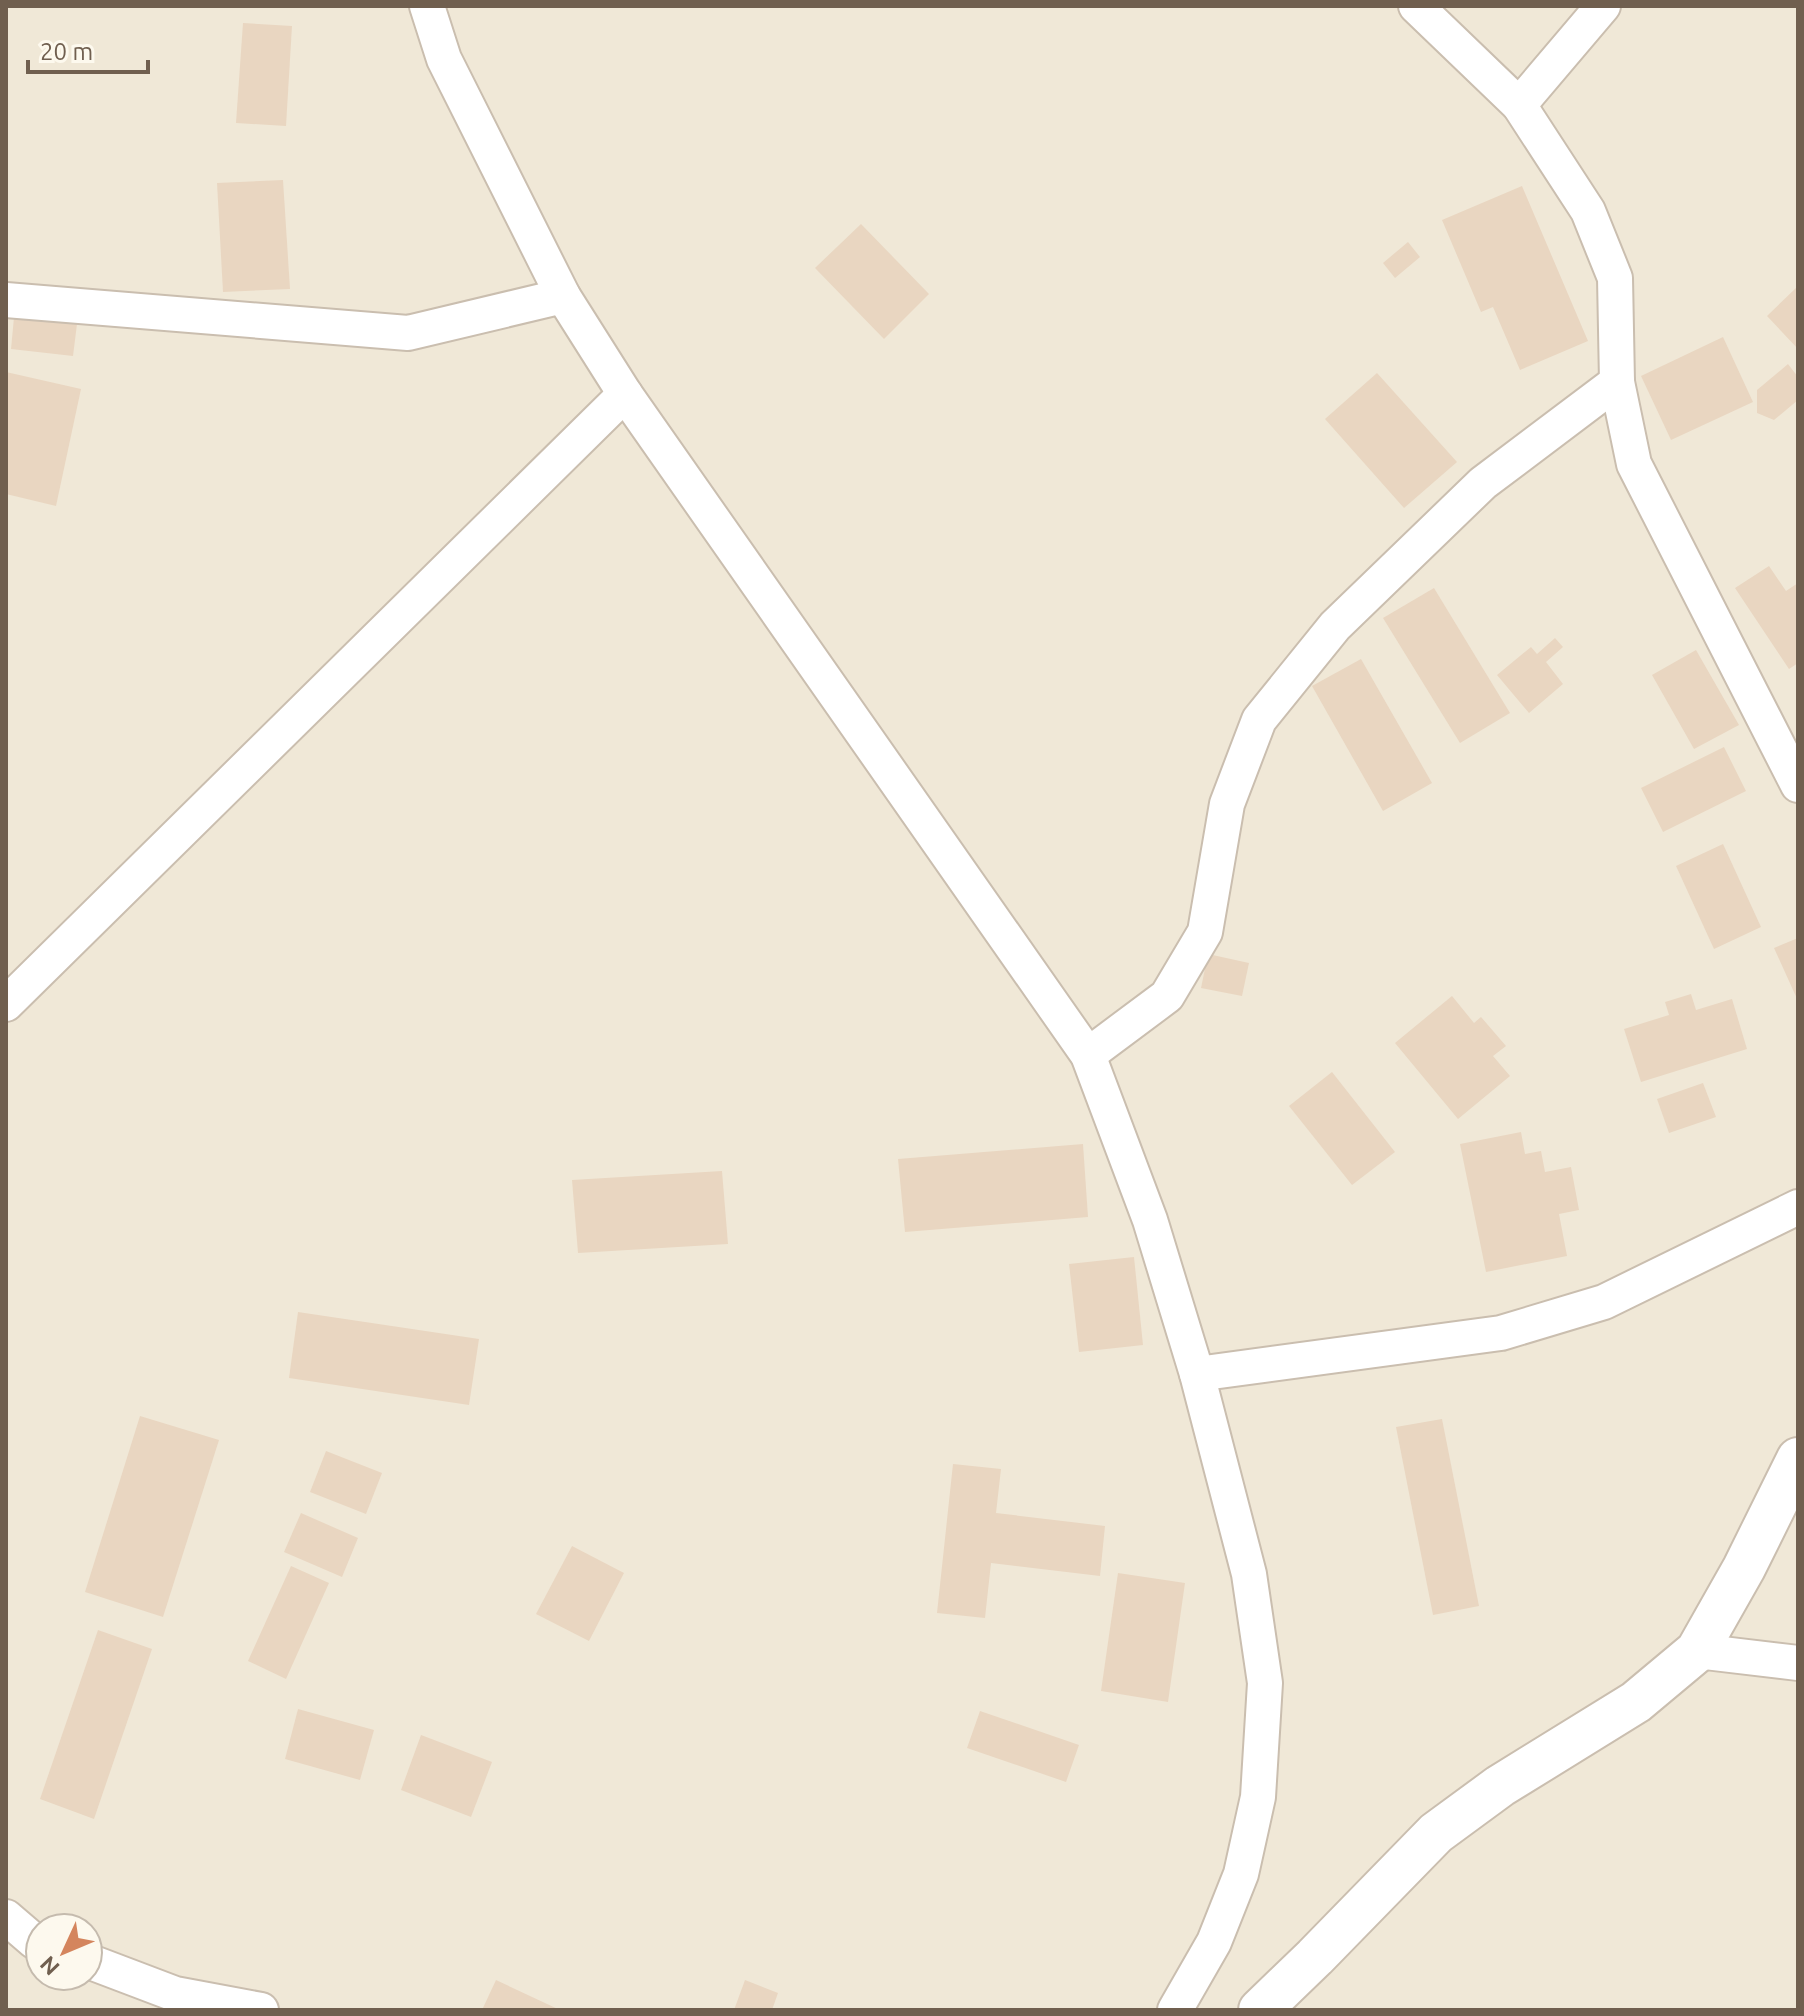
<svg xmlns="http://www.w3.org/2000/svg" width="1804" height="2016" font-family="Ubuntu,sans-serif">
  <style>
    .residential { fill: #f0e8d7; fill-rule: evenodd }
    .building { fill: #e9d6c1 }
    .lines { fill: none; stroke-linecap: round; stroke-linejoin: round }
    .minor-casing { stroke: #cabeaf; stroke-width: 38 }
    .tertiary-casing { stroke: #cabeaf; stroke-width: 46 }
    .minor { stroke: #fff; stroke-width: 34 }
    .tertiary { stroke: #fff; stroke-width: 42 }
  </style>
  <rect width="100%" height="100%" fill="#faf5e8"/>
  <path class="residential" d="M6,6H1798V2010H6ZM40,1928H88V1976H40Z"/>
  <g class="building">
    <polygon points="243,23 292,26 286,126 236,123"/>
    <polygon points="283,180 290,289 223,292 217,183"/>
    <polygon points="1522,186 1588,341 1520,370 1493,307 1481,312 1442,220"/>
    <polygon points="861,224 929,294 884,339 815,268"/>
    <polygon points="1408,242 1420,257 1395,278 1383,263"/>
    <polygon points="1798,286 1798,349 1767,316"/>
    <polygon points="14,317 77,324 73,356 11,349"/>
    <polygon points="1723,337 1753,402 1671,440 1641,376"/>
    <polygon points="1788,364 1798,377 1798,400 1774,420 1757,413 1757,390"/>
    <polygon points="6,372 81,389 56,506 6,494"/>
    <polygon points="1377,373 1457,462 1404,508 1325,419"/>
    <polygon points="1769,566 1786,591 1798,583 1798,663 1789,669 1735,588"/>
    <polygon points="1434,588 1510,713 1460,743 1383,618"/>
    <polygon points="1555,638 1563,647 1546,662 1563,684 1529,713 1497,675 1531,647 1537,654"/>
    <polygon points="1696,650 1739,725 1694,749 1652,675"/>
    <polygon points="1361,659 1432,783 1383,811 1312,686"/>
    <polygon points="1724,747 1746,791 1663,832 1641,788"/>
    <polygon points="1723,844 1761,927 1714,949 1676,866"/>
    <polygon points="1798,938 1798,1001 1774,948"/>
    <polygon points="1208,954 1249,963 1242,996 1201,988"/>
    <polygon points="1691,994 1696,1010 1732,999 1747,1049 1641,1082 1624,1029 1669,1015 1665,1002"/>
    <polygon points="1452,996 1474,1023 1481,1017 1506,1046 1493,1056 1510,1076 1458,1119 1395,1043"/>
    <polygon points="1332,1072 1395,1152 1352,1185 1289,1106"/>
    <polygon points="1703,1083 1716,1117 1669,1133 1657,1099"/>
    <polygon points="1521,1132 1525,1154 1541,1151 1545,1172 1571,1167 1579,1210 1559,1214 1567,1256 1486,1272 1460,1144"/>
    <polygon points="1083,1144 1088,1217 905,1232 898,1159"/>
    <polygon points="722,1171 728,1244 578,1253 572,1180"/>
    <polygon points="1134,1257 1143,1345 1079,1352 1069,1264"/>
    <polygon points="298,1312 479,1339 469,1405 289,1378"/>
    <polygon points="140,1416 219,1440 163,1617 85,1592"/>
    <polygon points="1442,1419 1479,1606 1433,1615 1396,1427"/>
    <polygon points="326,1451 382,1473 366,1514 310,1492"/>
    <polygon points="953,1464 1001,1469 996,1513 1105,1526 1100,1576 991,1563 985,1618 937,1613"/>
    <polygon points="301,1513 358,1538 342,1577 284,1552"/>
    <polygon points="572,1546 624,1573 589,1641 536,1614"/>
    <polygon points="291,1566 329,1583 286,1679 248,1661"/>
    <polygon points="1118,1573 1185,1583 1168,1702 1101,1691"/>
    <polygon points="98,1630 152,1649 94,1819 40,1799"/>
    <polygon points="298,1709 374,1730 360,1780 285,1759"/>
    <polygon points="980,1711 1079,1745 1066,1782 967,1748"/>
    <polygon points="421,1735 492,1762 471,1817 401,1790"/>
    <polygon points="496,1980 560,2010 482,2010"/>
    <polygon points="745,1980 778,1993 772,2010 734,2010"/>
  </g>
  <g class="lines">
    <defs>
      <g id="minor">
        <polyline points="427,6 444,59 563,296 625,394 1088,1055 1150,1220 1197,1374 1249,1574 1265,1683 1258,1797 1241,1874 1214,1942 1175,2010"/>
        <polyline points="1416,6 1519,105 1588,211 1615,278 1617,382 1634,464 1798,785"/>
        <polyline points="1519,105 1603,6"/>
        <polyline points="6,300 408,333 563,296"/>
        <polyline points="6,1004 625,394"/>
        <polyline points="1088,1055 1167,996 1205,932 1227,804 1259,720 1335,626 1483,483 1617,382"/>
        <polyline points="1197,1374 1501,1333 1604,1302 1798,1207"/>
        <polyline points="1697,1651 1798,1663"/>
        <polyline points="6,1917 34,1941 40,1943"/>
        <polyline points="88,1961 175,1994 261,2010"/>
      </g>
      <polyline id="tertiary" points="1260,2010 1315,1957 1436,1833 1500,1786 1636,1702 1697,1651 1744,1568 1798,1459"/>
    </defs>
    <use href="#minor" class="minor-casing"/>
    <use href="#tertiary" class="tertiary-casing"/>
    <use href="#minor" class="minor"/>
    <use href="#tertiary" class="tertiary"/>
  </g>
  <rect width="1804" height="2016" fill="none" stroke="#705f4f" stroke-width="16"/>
  <g transform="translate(64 1952) rotate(226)"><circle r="38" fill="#fdf9ee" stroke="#c5bbae" stroke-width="2"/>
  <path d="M0-6L14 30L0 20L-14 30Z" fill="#d4855d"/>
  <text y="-12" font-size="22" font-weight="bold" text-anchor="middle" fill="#705f4f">N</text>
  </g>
  <path d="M28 60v12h120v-12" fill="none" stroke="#705f4f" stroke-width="4"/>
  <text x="40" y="60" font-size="24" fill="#705f4f" stroke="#fdf9ee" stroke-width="6" paint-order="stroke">20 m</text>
</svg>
